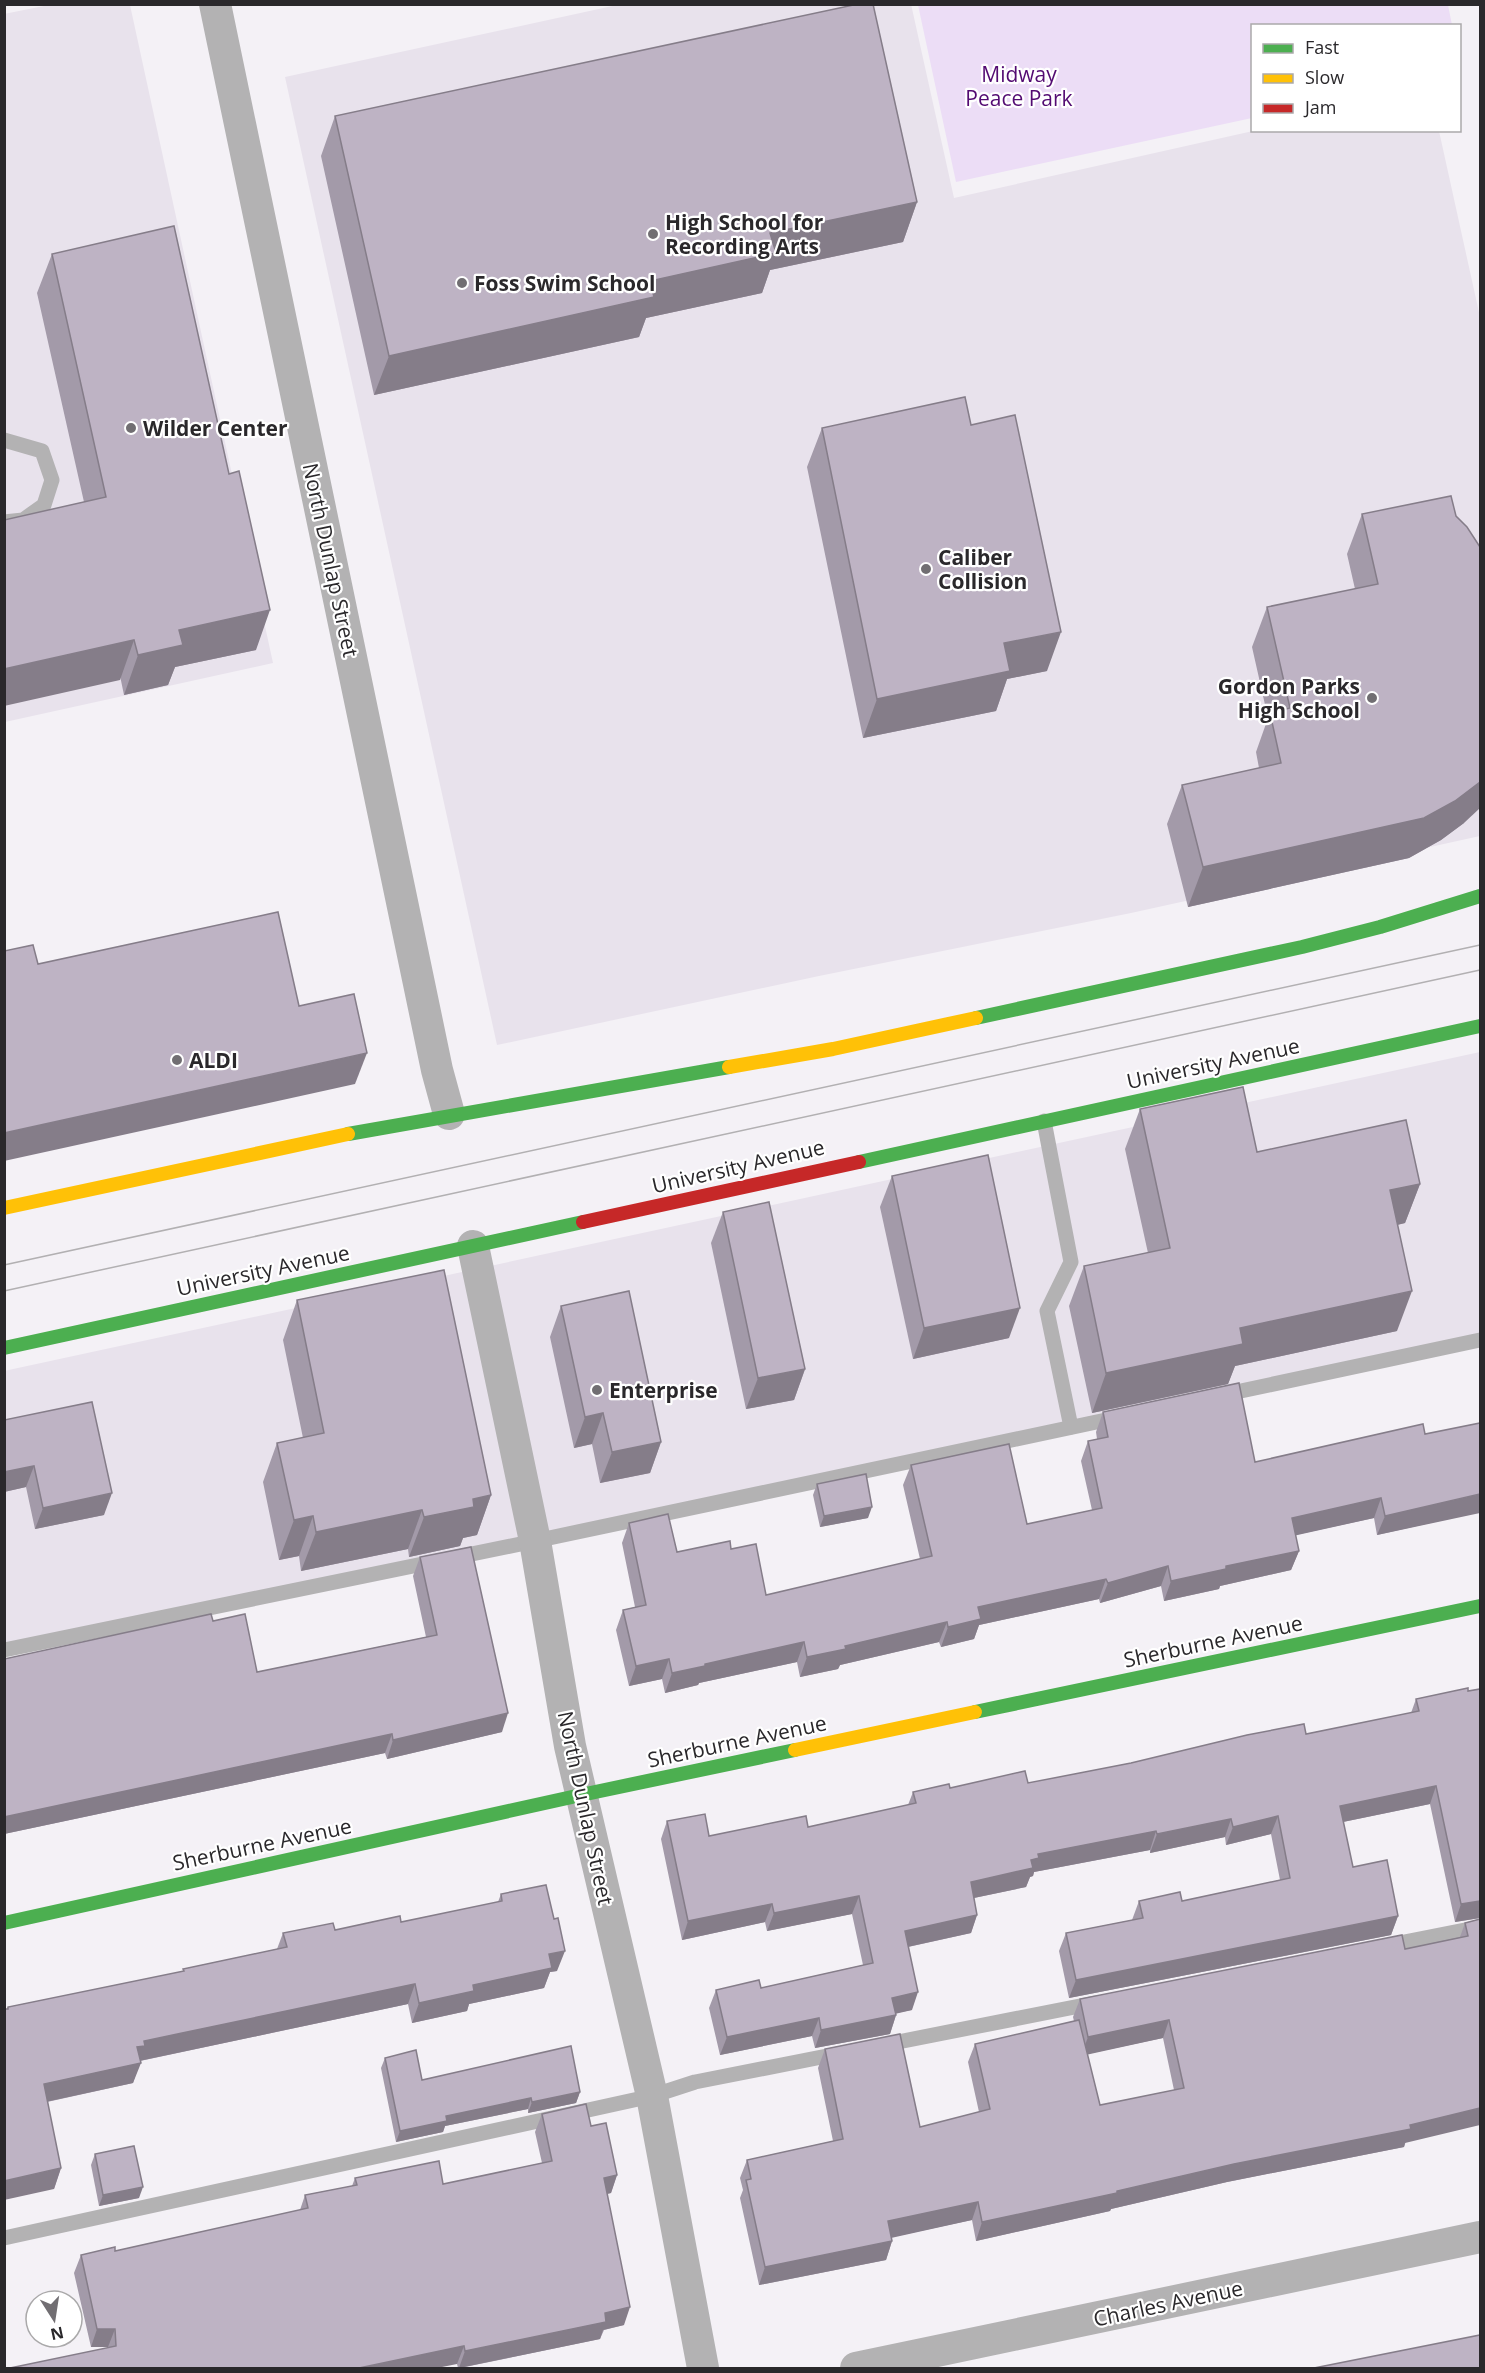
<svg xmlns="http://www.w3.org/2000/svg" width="1485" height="2373" font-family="'Open Sans',sans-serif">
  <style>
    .built { fill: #e8e2ec }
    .green { fill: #ecddf6 }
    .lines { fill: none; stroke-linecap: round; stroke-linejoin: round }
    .lane { stroke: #b3b2b3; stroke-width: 15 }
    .street { stroke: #b3b2b3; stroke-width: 32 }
    .fast { stroke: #4caf50; stroke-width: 14 }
    .slow { stroke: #ffc107; stroke-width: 14 }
    .jam { stroke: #c62828; stroke-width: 14 }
    .tram { stroke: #b2b0b2; stroke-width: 1.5 }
    .wall { fill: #a39aa9; fill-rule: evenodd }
    .shaded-wall { fill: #857d89 }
    .building { fill: #beb3c4; stroke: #857d89; stroke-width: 1.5 }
    .poi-dot { fill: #716e72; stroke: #fff; stroke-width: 2 }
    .labels { text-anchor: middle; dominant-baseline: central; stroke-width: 4.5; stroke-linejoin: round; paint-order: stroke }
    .park-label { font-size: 21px; fill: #530b72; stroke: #fff }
    .poi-label { font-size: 21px; font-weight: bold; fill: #2a282b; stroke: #fff; text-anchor: start }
    .street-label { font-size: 21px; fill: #2a282b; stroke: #fff }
  </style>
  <rect width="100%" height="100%" fill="#f4f1f6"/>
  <g class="built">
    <polygon points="911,4 954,198 1253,131 1439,131 1480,317 1480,836 1131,913 819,976 497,1045 285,77 617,5"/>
    <polygon points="49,5 130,5 273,663 5,722 4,14"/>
    <polygon points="1480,1052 1480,1340 5,1650 4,1371"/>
  </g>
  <polygon class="green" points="1448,5 1452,25 1252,26 1252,118 956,182 918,5"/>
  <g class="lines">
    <g class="lane">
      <polyline points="4,440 42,451 52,480 44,505 23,520 4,522"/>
      <polyline points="1044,1121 1071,1262 1047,1311 1071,1427"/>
      <polyline points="1222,1395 1480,1340"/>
      <polyline points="4,1650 535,1541 1120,1417"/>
      <polyline points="1384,1946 1480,1927"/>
      <polyline points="883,2045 1095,2003"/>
      <polyline points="4,2238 652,2096 695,2082 842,2053"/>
    </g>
    <g class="street">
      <polyline points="215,4 437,1070 449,1114"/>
      <polyline points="473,1246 535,1541 570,1746 652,2096 703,2368"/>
      <polyline points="856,2368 1480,2237"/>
    </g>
    <g class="fast">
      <polyline points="976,1018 1302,947 1380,927 1480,896"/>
      <polyline points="348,1134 729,1067"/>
      <polyline points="859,1162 1480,1026"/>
      <polyline points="4,1348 583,1222"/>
      <polyline points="975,1712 1480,1606"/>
      <polyline points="4,1923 581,1795 795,1750"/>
    </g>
    <g class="slow">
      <polyline points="729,1067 833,1049 976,1018"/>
      <polyline points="4,1208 348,1134"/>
      <polyline points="795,1750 975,1712"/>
    </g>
    <polyline class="jam" points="583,1222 859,1162"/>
    <g class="tram">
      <polyline points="4,1265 1480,945"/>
      <polyline points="4,1291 1480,970"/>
    </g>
  </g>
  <g class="wall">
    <polygon points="335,116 917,202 903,242 770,270 762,293 646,318 639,337 374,395 321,156"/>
    <polygon points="52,254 256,650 175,667 168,685 124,695 84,502 37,293"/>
    <polygon points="971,425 1047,671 1007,679 996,711 863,738 807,467 822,428"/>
    <polygon points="1362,514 1464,823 1441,840 1409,858 1188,907 1167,824 1182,785 1259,768 1256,752 1268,718 1252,647 1267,607 1355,589 1347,554"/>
    <polygon points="1140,1109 1257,1152 1420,1184 1405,1223 1397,1225 1397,1331 1235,1366 1228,1384 1092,1413 1069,1306 1084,1266 1148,1253 1125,1149"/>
    <polygon points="892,1176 1009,1338 913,1359 880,1207"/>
    <polygon points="723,1212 805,1369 794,1400 746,1409 711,1243"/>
    <polygon points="297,1300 491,1495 477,1535 463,1538 460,1546 409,1557 408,1549 301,1571 299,1556 279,1560 263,1482 277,1443 303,1438 283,1340"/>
    <polygon points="561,1306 661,1442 650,1473 600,1483 592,1444 574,1448 550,1337"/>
    <polygon points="1103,1412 1255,1462 1425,1434 1457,1517 1377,1535 1374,1518 1295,1535 1299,1551 1291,1570 1220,1586 1219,1589 1164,1601 1161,1586 1100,1603 1099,1599 979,1625 974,1639 941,1647 939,1642 840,1665 838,1669 800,1677 797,1662 699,1683 698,1685 665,1693 662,1679 629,1686 616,1630 623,1610 635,1607 622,1543 629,1523 677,1552 731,1549 766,1595 920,1559 903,1485 911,1465 1027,1524 1092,1510 1081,1461 1088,1441 1097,1439 1096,1432"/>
    <polygon points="4,1420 104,1515 35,1529 26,1487 4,1492"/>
    <polygon points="817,1484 868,1518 820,1527 813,1495"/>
    <polygon points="420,1557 502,1732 387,1759 385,1753 4,1834 4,1659 213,1621 257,1672 426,1637 413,1576"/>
    <polygon points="1480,1689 1480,1918 1455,1922 1430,1804 1343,1822 1353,1867 1398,1916 1391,1935 1069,1998 1059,1951 1066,1933 1132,1920 1139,1901 1182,1901 1280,1880 1271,1834 1226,1845 1225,1837 1150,1853 1150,1850 1034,1872 1033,1876 1030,1877 1026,1887 974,1898 977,1915 971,1933 908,1947 912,2010 896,2013 896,2015 890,2034 815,2048 812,2036 720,2055 709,2008 716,1990 761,1988 863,1965 852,1914 767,1931 765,1922 682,1940 661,1839 667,1821 709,1836 808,1827 908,1805 913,1792 1028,1783 1306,1734 1411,1713 1416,1699"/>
    <polygon points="501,1894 557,1971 550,1972 544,1988 469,2004 467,2011 412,2023 408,2004 140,2061 133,2083 47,2102 61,2168 54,2189 7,2009 8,2007 183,1972 183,1969 277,1949 283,1933 335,1930 401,1922 498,1902"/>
    <path d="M1480,1919L1404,2147L1227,2182L1111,2209L1110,2211L976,2241L972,2220L892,2237V2241L886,2260L759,2285L740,2198L743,2190L740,2178L747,2160L833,2141L818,2068L825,2049L920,2127L979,2112L968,2062L975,2044L1074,2021L1073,2017L1080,1999L1405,1949L1460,1937L1465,1923ZM1163,2038L1174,2090L1100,2105L1087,2054Z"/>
    <polygon points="385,2058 422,2080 580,2092 576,2103 528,2113 528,2109 445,2126 443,2132 396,2142 381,2068"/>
    <polygon points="542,2114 591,2126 617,2175 611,2193 607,2194 624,2325 604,2330 600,2339 460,2368 458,2368 457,2364 108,2347 91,2347 74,2273 81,2255 115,2251 300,2210 305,2195 352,2186 355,2178 443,2184 542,2163 535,2132"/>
    <polygon points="95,2154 139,2198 99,2206 91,2165"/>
  </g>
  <g class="shaded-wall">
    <polygon points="917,202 903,242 770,270 762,293 646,318 639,337 374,395 389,356 650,281 770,233"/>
    <polygon points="270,610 256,650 175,667 168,685 124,695 138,655 179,630"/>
    <polygon points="1061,632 1047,671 1007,679 996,711 863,738 877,699 1004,643"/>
    <polygon points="134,640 120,680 4,706 4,669"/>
    <polygon points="1480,782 1480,808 1464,823 1441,840 1409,858 1188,907 1203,867"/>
    <polygon points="367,1053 355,1084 4,1161 4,1133"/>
    <polygon points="1420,1184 1405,1223 1376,1230 1390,1190"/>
    <polygon points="1412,1291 1397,1331 1235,1366 1228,1384 1092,1413 1106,1373 1240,1328"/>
    <polygon points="1020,1308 1009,1338 913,1359 924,1328"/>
    <polygon points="805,1369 794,1400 746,1409 758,1378"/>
    <polygon points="603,1413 592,1444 574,1448 585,1417"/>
    <polygon points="661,1442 650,1473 600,1483 612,1452"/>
    <polygon points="34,1466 26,1487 4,1492 4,1472"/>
    <polygon points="112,1493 104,1515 35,1529 43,1508"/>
    <polygon points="1480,1494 1480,1513 1377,1535 1385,1516"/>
    <polygon points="491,1495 477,1535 463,1538 460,1546 409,1557 424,1517 473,1499"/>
    <polygon points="1381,1498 1374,1518 1284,1538 1292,1518"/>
    <polygon points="872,1507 868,1518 820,1527 824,1516"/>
    <polygon points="422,1510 408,1549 301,1571 316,1532"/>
    <polygon points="313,1516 299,1556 279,1560 294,1520"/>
    <polygon points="1299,1551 1291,1570 1220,1586 1219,1589 1164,1601 1171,1581 1226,1566"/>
    <polygon points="1168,1566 1161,1586 1100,1603 1108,1583"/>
    <polygon points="1106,1579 1099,1599 979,1625 974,1639 941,1647 948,1627 978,1607"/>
    <polygon points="947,1622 939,1642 840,1665 838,1669 800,1677 807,1657 845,1646"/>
    <polygon points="804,1642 797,1662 699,1683 698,1685 665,1693 672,1673 705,1664"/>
    <polygon points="669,1659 662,1679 629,1686 636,1666"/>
    <polygon points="508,1713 502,1732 387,1759 393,1740"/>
    <polygon points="392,1734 385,1753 4,1834 4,1817"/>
    <polygon points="1436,1786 1430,1804 1333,1824 1340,1806"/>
    <polygon points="1278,1816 1271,1834 1226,1845 1233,1827"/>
    <polygon points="1231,1819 1225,1837 1150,1853 1157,1834"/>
    <polygon points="1156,1831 1150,1850 1034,1872 1033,1876 1030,1877 1026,1887 964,1900 971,1882 1031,1860 1038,1854"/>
    <polygon points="859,1896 852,1914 767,1931 774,1913"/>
    <polygon points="1480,1901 1480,1918 1455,1922 1461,1904"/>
    <polygon points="772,1904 765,1922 682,1940 688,1921"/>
    <polygon points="977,1915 971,1933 898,1949 905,1931"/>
    <polygon points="1398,1916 1391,1935 1069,1998 1076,1980"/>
    <polygon points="565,1951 557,1971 550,1972 544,1988 469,2004 467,2011 412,2023 419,2003 473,1985 549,1954"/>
    <polygon points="415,1984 408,2004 139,2061 141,2063 133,2083 36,2104 44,2084 137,2047 144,2041"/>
    <polygon points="918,1992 912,2010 886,2016 892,1998"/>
    <polygon points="896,2015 890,2034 815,2048 821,2030"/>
    <polygon points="819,2018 812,2036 720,2055 727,2037"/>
    <polygon points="1169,2020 1163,2038 1081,2056 1088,2037"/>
    <polygon points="580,2092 576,2103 528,2113 532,2102"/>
    <polygon points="531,2098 528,2109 445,2126 443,2132 396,2142 400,2131 446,2116"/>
    <polygon points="1480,2108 1480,2125 1405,2143 1404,2147 1227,2182 1111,2209 1110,2211 976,2241 982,2222"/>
    <polygon points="61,2168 54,2189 4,2200 4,2181"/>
    <polygon points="617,2175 611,2193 597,2196 604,2178"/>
    <polygon points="143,2187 139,2198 99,2206 103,2195"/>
    <polygon points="978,2202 972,2220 882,2240 888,2221"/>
    <polygon points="892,2241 886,2260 759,2285 765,2267"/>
    <polygon points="630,2307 624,2325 603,2330 600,2339 459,2368 465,2351 605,2313"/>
    <polygon points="97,2329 115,2329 108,2347 91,2347"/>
    <polygon points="464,2346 457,2364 437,2368 359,2368"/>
  </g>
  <g class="building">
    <polygon points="858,4 873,4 917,202 770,233 776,253 650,281 654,297 389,356 335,116"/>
    <polygon points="174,226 229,474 239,471 270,610 179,630 183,645 138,655 134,640 4,669 4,520 106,497 52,254"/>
    <polygon points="965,397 971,425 1015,415 1061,632 1004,643 1010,671 877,699 822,428"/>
    <polygon points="1451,496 1456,516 1467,527 1480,547 1480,782 1455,801 1424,818 1203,867 1182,785 1281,763 1270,713 1290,708 1267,607 1378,584 1362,514"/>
    <polygon points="278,912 299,1006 354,994 367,1053 4,1133 4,951 33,945 38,964"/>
    <polygon points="1243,1087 1257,1152 1406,1120 1420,1184 1390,1190 1412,1291 1240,1328 1243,1344 1106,1373 1084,1266 1170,1248 1140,1109"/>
    <polygon points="988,1155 1020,1308 924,1328 892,1176"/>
    <polygon points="769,1202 805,1369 758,1378 723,1212"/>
    <polygon points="444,1270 491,1495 473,1499 474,1507 424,1517 422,1510 316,1532 313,1516 294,1520 277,1443 324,1433 297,1300"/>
    <polygon points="629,1291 661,1442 612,1452 603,1413 585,1417 561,1306"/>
    <polygon points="1239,1383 1255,1462 1423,1424 1425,1434 1480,1423 1480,1494 1385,1516 1381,1498 1292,1518 1299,1551 1226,1566 1226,1569 1171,1581 1168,1566 1108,1583 1106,1579 978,1607 981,1619 948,1627 947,1622 845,1646 846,1649 807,1657 804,1642 705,1664 705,1666 672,1673 669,1659 636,1666 623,1610 646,1605 629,1523 668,1514 677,1552 730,1541 731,1549 756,1544 766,1595 932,1556 911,1465 1009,1444 1027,1524 1102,1508 1088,1441 1108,1437 1103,1412"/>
    <polygon points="92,1402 112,1493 43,1508 34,1466 4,1472 4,1420"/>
    <polygon points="866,1474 872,1507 824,1516 817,1484"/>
    <polygon points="471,1547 508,1713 393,1740 392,1734 4,1817 4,1659 211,1614 213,1621 245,1614 257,1672 437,1635 420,1557"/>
    <polygon points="1468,1688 1468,1691 1480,1689 1480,1901 1461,1904 1436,1786 1340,1806 1353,1867 1387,1860 1398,1916 1076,1980 1066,1933 1143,1918 1139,1901 1180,1892 1182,1901 1290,1878 1278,1816 1233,1827 1231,1819 1157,1834 1156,1831 1038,1854 1039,1858 1031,1860 1033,1868 971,1882 977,1915 905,1931 918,1992 892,1998 896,2015 821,2030 819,2018 727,2037 716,1990 759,1980 761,1988 873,1963 859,1896 774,1913 772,1904 688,1921 667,1821 705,1814 709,1836 806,1816 808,1827 916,1803 913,1792 949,1784 950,1788 1025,1771 1028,1783 1131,1763 1247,1735 1304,1724 1306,1734 1419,1711 1416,1699"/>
    <polygon points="546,1885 554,1919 558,1918 565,1951 549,1954 552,1968 473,1985 474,1991 419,2003 415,1984 144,2041 145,2046 137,2047 141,2063 44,2084 61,2168 4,2181 4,2009 8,2009 8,2007 184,1971 183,1969 287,1947 283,1933 333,1923 335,1930 400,1916 401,1922 502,1901 501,1894"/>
    <polygon points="1480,1919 1480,2108 1410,2125 1411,2129 1234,2164 1117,2191 1117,2193 982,2222 978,2202 888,2221 892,2241 765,2267 746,2180 751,2179 747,2160 843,2139 825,2049 900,2034 920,2127 990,2109 975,2044 1079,2020 1100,2105 1184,2088 1169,2020 1088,2037 1080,1999 1402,1935 1405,1949 1468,1936 1465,1923"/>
    <polygon points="571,2046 580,2092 532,2102 531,2098 446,2116 447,2121 400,2131 385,2058 416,2050 422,2080"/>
    <polygon points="586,2104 591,2126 606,2123 617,2175 604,2178 630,2307 605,2313 606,2322 465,2351 464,2346 359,2368 10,2368 116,2346 115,2329 97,2329 81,2255 115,2247 115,2251 308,2208 305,2195 357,2185 355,2178 439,2161 443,2184 552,2161 542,2114"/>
    <polygon points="134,2146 143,2187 103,2195 95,2154"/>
    <polygon points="1480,2335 1480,2368 1314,2368"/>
  </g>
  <g class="poi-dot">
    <circle cx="653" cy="234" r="6"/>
    <circle cx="462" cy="283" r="6"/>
    <circle cx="131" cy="428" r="6"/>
    <circle cx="926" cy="569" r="6"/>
    <circle cx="1372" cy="698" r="6"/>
    <circle cx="177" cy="1060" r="6"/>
    <circle cx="597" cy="1390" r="6"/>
  </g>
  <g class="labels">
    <g class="park-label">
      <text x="1019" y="74">Midway<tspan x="1019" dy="24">Peace Park</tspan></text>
    </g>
    <g class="poi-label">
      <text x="665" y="222">High School for<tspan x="665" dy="24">Recording Arts</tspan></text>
      <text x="474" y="283">Foss Swim School</text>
      <text x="143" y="428">Wilder Center</text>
      <text x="938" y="557">Caliber<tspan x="938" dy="24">Collision</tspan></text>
      <text x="1360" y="686" text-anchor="end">Gordon Parks<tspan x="1360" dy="24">High School</tspan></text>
      <text x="189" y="1060">ALDI</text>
      <text x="609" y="1390">Enterprise</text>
    </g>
    <g class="street-label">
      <text transform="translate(331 560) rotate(78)">North Dunlap Street</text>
      <text transform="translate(1213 1063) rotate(-12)">University Avenue</text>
      <text transform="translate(738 1166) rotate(-13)">University Avenue</text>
      <text transform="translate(263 1270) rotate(-12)">University Avenue</text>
      <text transform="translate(1213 1641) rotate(-12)">Sherburne Avenue</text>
      <text transform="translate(737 1741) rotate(-12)">Sherburne Avenue</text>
      <text transform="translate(586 1808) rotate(78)">North Dunlap Street</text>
      <text transform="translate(262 1844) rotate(-12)">Sherburne Avenue</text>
      <text transform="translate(1168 2303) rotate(-12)">Charles Avenue</text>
    </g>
  </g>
  <rect width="1485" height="2373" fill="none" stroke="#2a282b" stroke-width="12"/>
  <rect x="1251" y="24" width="210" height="108" fill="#ffffff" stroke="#aaa9aa" stroke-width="1.5"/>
  <rect x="1263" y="44" width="30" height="9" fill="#4caf50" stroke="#aaa9aa" stroke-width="1.5"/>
  <text x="1305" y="54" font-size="18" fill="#2a282b">Fast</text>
  <rect x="1263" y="74" width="30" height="9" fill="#ffc107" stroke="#aaa9aa" stroke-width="1.5"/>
  <text x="1305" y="84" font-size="18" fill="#2a282b">Slow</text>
  <rect x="1263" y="104" width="30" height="9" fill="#c62828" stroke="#aaa9aa" stroke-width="1.5"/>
  <text x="1305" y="114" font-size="18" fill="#2a282b">Jam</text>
  <g transform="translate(54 2319) rotate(168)"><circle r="28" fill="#ffffff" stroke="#aaa9aa" stroke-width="1.5"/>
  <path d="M0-4.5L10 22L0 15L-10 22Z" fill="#716e72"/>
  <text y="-9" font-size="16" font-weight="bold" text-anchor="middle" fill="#2a282b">N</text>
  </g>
</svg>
